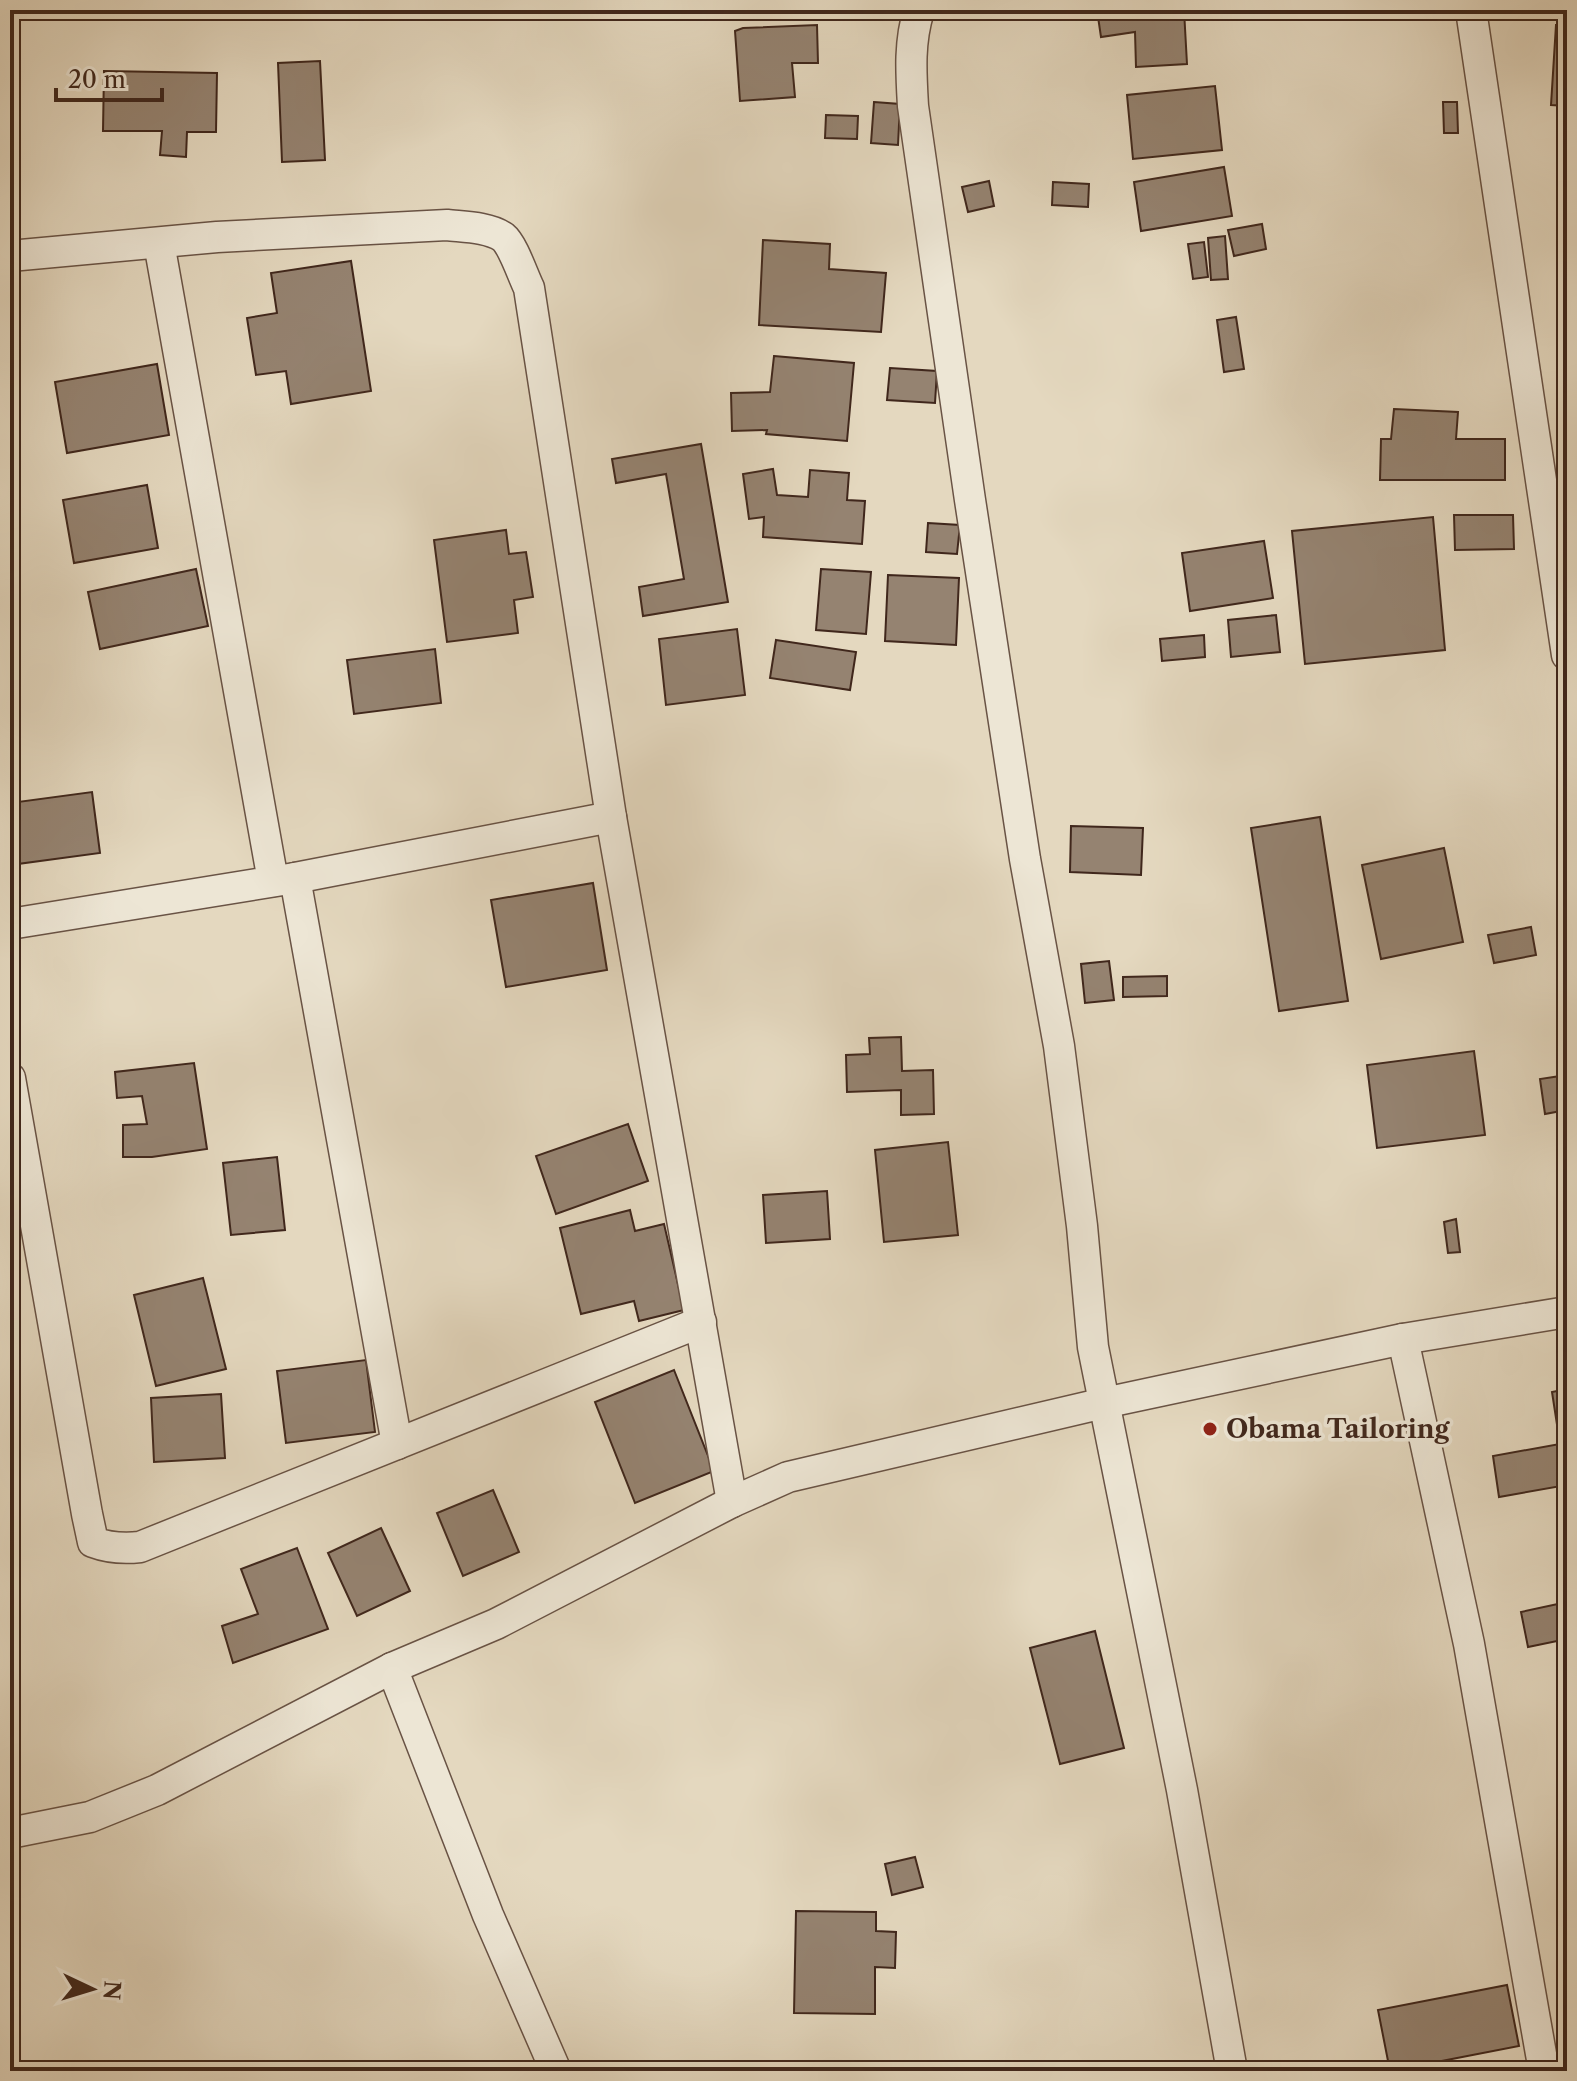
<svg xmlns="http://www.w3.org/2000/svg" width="1577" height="2081" font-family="'Libre Caslon Text',serif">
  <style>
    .building { fill: #958371; stroke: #40271c; stroke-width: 2 }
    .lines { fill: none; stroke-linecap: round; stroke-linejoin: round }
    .minor-casing { stroke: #695345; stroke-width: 33 }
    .minor { stroke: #ede6d5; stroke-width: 30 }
    .poi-dot { fill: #8f2418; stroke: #ede6d5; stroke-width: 3 }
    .labels { text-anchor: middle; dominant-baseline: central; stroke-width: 7; stroke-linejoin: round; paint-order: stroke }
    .poi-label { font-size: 26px; font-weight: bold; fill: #40271c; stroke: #ede6d5; text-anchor: start }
  </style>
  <rect width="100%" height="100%" fill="#e4d8bf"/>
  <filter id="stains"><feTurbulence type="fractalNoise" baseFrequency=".0025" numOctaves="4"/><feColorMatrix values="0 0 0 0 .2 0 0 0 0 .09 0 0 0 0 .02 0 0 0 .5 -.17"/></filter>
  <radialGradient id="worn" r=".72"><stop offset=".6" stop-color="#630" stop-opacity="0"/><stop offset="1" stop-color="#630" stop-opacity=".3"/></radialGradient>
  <g class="building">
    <polygon points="1097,10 1184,10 1187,64 1136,67 1135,32 1101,37"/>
    <polygon points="1194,10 1219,10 1219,14 1194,17"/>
    <polygon points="817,25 818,63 792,63 795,97 740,101 735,31 743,28"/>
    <polygon points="1556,25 1567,25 1567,106 1551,105"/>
    <polygon points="320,61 325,160 282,162 278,63"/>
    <polygon points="104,71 217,73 216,132 187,132 186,157 160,155 162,131 103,131"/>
    <polygon points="1215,86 1222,150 1133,159 1127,95"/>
    <polygon points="874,102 900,104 898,145 871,143"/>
    <polygon points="1443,102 1457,102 1458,133 1444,133"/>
    <polygon points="826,115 858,116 857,139 825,138"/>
    <polygon points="1224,167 1232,216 1141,231 1134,182"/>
    <polygon points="989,181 994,206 968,212 962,187"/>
    <polygon points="1053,182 1089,184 1088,207 1052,205"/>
    <polygon points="1262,224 1266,249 1234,256 1228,230"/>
    <polygon points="1225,236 1228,279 1211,280 1208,238"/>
    <polygon points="763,240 830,244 829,269 886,273 881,332 759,325"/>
    <polygon points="1204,242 1208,277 1193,279 1188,244"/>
    <polygon points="351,261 371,391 291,404 286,371 256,375 247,318 277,313 271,273"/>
    <polygon points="1236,317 1244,369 1224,372 1217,320"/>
    <polygon points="774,356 854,363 847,441 766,434 767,430 732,431 731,393 770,392"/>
    <polygon points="157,364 169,435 67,453 55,382"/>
    <polygon points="890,368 937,371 935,403 887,400"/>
    <polygon points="1394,409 1458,412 1456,439 1505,439 1505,480 1380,480 1381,439 1391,439"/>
    <polygon points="701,444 728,602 643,616 639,587 684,579 666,474 616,483 612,459"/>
    <polygon points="773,469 777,495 808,497 810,470 849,473 847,500 865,501 862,544 763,537 764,517 749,519 743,474"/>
    <polygon points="147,485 158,548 74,563 63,500"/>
    <polygon points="1454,515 1513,515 1514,549 1455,550"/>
    <polygon points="1433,517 1445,650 1305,664 1292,531"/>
    <polygon points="928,523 960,525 957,554 926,552"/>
    <polygon points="506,530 509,554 526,552 533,597 514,600 518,633 447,642 434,540"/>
    <polygon points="1264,541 1273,598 1190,611 1182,553"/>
    <polygon points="196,569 208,626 100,649 88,592"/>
    <polygon points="821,569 871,572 866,634 816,630"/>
    <polygon points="888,575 959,578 956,645 885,641"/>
    <polygon points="1276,615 1280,652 1231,657 1228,620"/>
    <polygon points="737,629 745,695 666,705 659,639"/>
    <polygon points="1204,635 1205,657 1162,661 1160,639"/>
    <polygon points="776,640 856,652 850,690 770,678"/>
    <polygon points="435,649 441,703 354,714 347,660"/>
    <polygon points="92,792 100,853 10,865 10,803"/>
    <polygon points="1320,817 1348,1001 1279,1011 1251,828"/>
    <polygon points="1071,826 1143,828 1141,875 1070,872"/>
    <polygon points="1444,848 1463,942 1381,959 1362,865"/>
    <polygon points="593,883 607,970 506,987 491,900"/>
    <polygon points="1531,927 1536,955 1494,963 1488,935"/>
    <polygon points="1109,961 1114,1000 1085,1003 1081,964"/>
    <polygon points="1167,976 1167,996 1123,997 1123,977"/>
    <polygon points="901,1037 902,1071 933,1070 934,1114 901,1115 901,1090 847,1092 846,1055 870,1054 869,1038"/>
    <polygon points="1474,1051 1485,1135 1377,1148 1367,1065"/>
    <polygon points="194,1063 207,1149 152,1157 123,1157 123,1125 147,1124 142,1096 117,1098 115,1072"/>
    <polygon points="1567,1075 1567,1135 1564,1135 1561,1111 1545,1114 1540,1079"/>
    <polygon points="628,1124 648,1181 556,1214 536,1156"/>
    <polygon points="948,1142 958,1235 884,1242 875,1150"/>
    <polygon points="277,1157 285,1230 231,1235 223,1163"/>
    <polygon points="827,1191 830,1239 766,1243 763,1195"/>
    <polygon points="630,1210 635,1231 664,1224 684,1310 639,1321 634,1301 581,1314 560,1228"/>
    <polygon points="1456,1219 1460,1252 1448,1253 1444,1222"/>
    <polygon points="203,1278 226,1369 156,1386 134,1295"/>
    <polygon points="366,1360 375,1432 286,1443 277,1371"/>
    <polygon points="674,1370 714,1471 635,1503 595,1402"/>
    <polygon points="1567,1389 1567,1485 1499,1497 1493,1456 1560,1444 1552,1392"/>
    <polygon points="221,1394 225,1458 154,1462 151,1398"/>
    <polygon points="493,1490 519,1552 463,1576 437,1513"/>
    <polygon points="381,1528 410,1591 357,1616 328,1553"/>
    <polygon points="297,1548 328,1629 233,1663 222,1626 258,1614 241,1569"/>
    <polygon points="1567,1602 1567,1639 1528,1647 1521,1612"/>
    <polygon points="1095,1631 1124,1748 1060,1764 1030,1648"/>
    <polygon points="915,1857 923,1887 892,1895 885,1864"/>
    <polygon points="796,1911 876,1912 876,1931 896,1932 895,1968 875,1967 875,2014 794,2013"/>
    <polygon points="1507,1985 1519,2046 1390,2071 1378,2010"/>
    <polygon points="823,2066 848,2067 848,2071 823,2071"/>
  </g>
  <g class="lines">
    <defs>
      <g id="minor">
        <path d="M919,10C909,42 911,72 913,106L970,500L1025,859L1059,1046L1082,1226L1093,1347L1182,1790L1232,2071"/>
        <polyline points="1471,10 1567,655"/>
        <polyline points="159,243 273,881"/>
        <path d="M10,256L217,237L447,225C464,227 488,227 503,237C513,245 523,276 529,288L611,817L732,1502"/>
        <polyline points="295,878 397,1444"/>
        <polyline points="10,924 295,878 611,817"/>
        <path d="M10,1078L87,1514L93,1542C109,1548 123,1549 140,1547L701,1322"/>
        <polyline points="1403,1339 1469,1644 1544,2071"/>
        <polyline points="392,1668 488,1915 556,2071"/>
        <polyline points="10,1833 90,1817 157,1790 392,1668 496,1624 732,1502 788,1477 1104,1403 1403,1339 1567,1312"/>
      </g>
    </defs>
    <use href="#minor" class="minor-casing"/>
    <use href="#minor" class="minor"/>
  </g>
  <circle class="poi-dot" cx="1210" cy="1429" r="8"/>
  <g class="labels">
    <g class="poi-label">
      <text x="1226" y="1429">Obama Tailoring</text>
    </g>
  </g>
  <rect width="1577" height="2081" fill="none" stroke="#e4d8bf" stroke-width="40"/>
  <rect x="12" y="12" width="1553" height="2057" fill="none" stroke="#40271c" stroke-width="4"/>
  <rect x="20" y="20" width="1537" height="2041" fill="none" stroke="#40271c" stroke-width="2"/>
  <g transform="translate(92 1989) rotate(94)" stroke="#ede6d5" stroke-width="6" paint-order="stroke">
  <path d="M0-6L14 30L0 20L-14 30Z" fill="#40271c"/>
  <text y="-12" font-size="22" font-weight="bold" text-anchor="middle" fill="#40271c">N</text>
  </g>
  <path d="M56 88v12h106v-12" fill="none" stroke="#40271c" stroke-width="4"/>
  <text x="68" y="88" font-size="24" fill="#40271c" stroke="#ede6d5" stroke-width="6" paint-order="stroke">20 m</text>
  <rect width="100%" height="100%" filter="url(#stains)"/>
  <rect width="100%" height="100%" fill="url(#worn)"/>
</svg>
